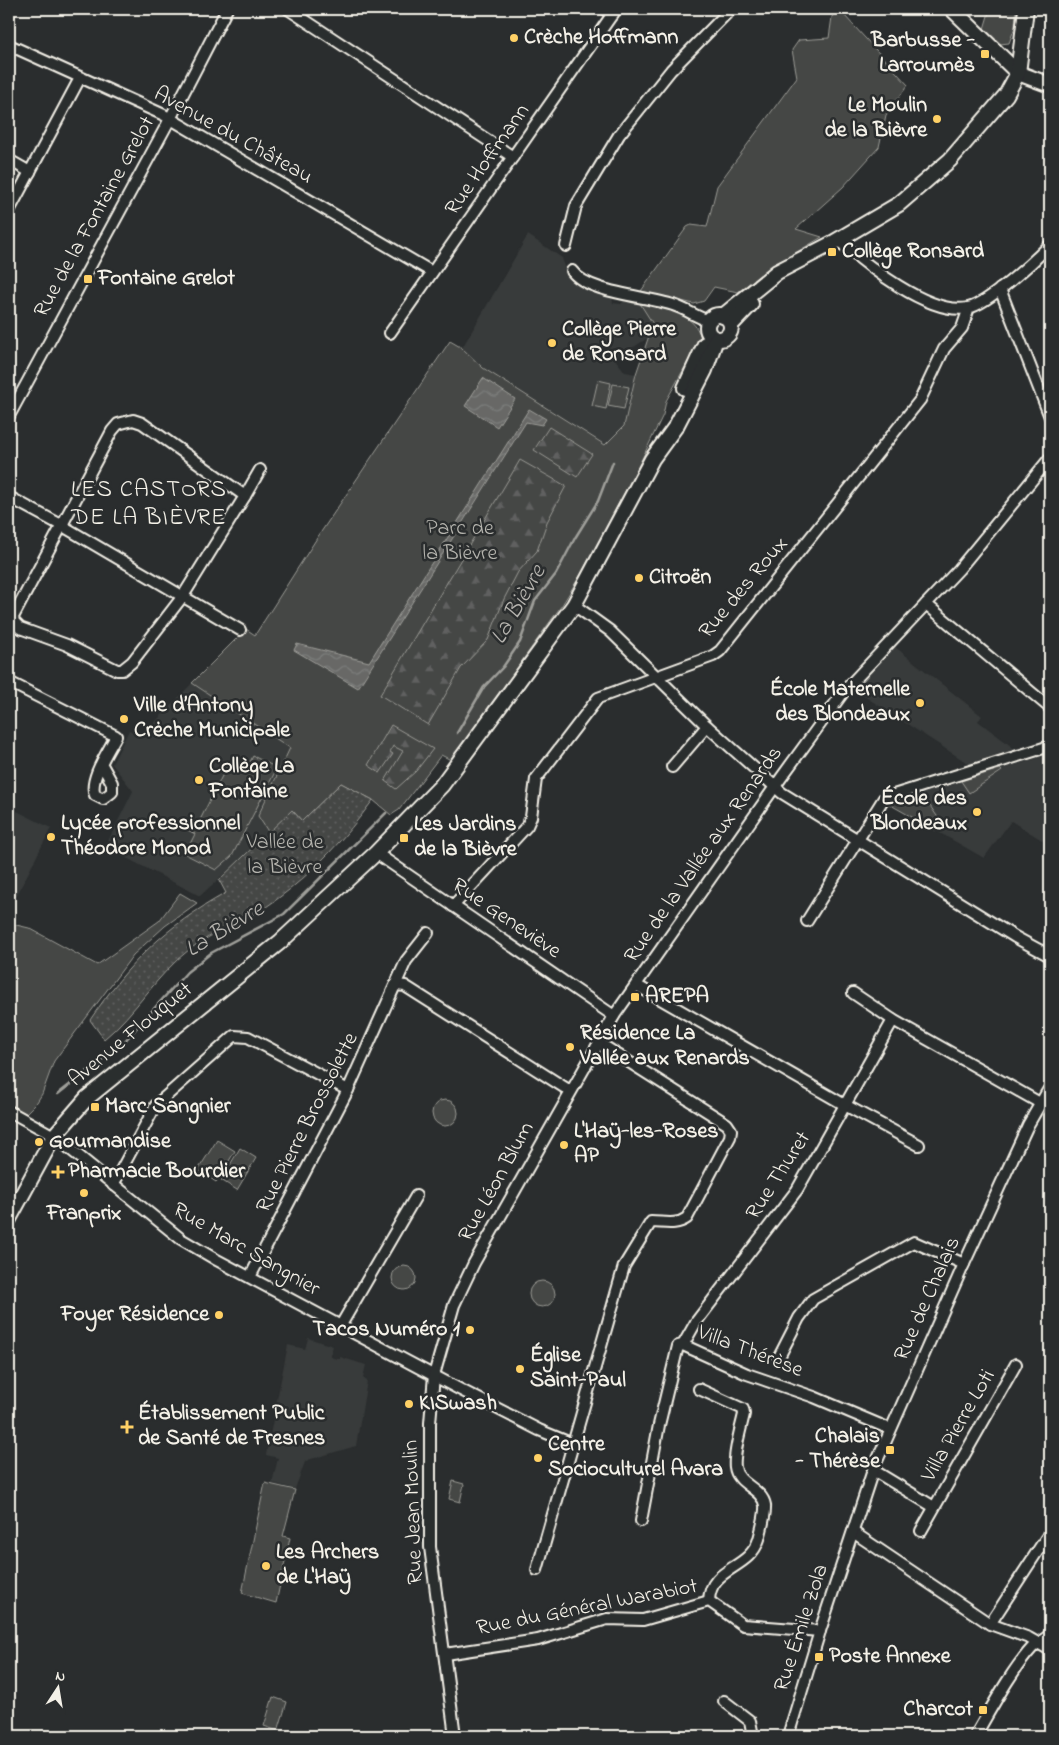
<svg xmlns="http://www.w3.org/2000/svg" width="1059" height="1745" font-family="'Indie Flower',sans-serif">
  <style>
    .built { fill: #373a3a }
    .green { fill: #444645; stroke: #9c9c96 }
    .forest { fill: url(#forest-firs); stroke: #9c9c96 }
    .garden { fill: url(#garden-dots); stroke: #9c9c96 }
    .water { fill: url(#water-waves); stroke: #9f9f9a }
    .lines { fill: none; stroke-linecap: round; stroke-linejoin: round }
    .stream { stroke: #9f9f9a; stroke-width: 2.5 }
    .minor-casing { stroke: #f4f1e8; stroke-width: 14 }
    .secondary-casing { stroke: #f4f1e8; stroke-width: 18 }
    .minor { stroke: #2a2d2e; stroke-width: 10 }
    .secondary { stroke: #2a2d2e; stroke-width: 14 }
    .poi-dot { fill: #ffd166; stroke: #2a2d2e; stroke-width: 2 }
    .labels { text-anchor: middle; dominant-baseline: central; stroke-width: 5; stroke-linejoin: round; paint-order: stroke }
    .poi-label { font-size: 22px; font-weight: bold; fill: #f4f1e8; stroke: #2a2d2e; text-anchor: start }
    .street-label { font-size: 22px; fill: #f4f1e8; stroke: #2a2d2e }
    .park-label { font-size: 22px; fill: #b6b5af; stroke: #2a2d2e }
    .neighbourhood-label { font-size: 24px; letter-spacing: 1px; fill: #f4f1e8; stroke: #2a2d2e }
    .water-label { font-size: 24px; font-style: italic; fill: #b5b3ae; stroke: #2a2d2e }
  </style>
  <defs>
    <pattern id="forest-firs" width="22" height="20" patternUnits="userSpaceOnUse" patternTransform="scale(1.25)"><rect width="22" height="20" fill="#444645"/><path d="M5 1l3.5 6h-7zM16 11l3.5 6h-7z" fill="#606160"/></pattern>
    <pattern id="garden-dots" width="8" height="8" patternUnits="userSpaceOnUse" patternTransform="scale(1.25)"><rect width="8" height="8" fill="#444645"/><path d="M2 2h.1M6 6h.1" fill="none" stroke="#606160" stroke-width="1.8" stroke-linecap="round"/></pattern>
    <pattern id="water-waves" width="16" height="10" patternUnits="userSpaceOnUse" patternTransform="scale(1.25)"><rect width="16" height="10" fill="#676866"/><path d="M0 5q4-4 8 0t8 0" fill="none" stroke="#7d7e7c"/></pattern>
  </defs>
  <rect width="100%" height="100%" fill="#2a2d2e"/>
  <filter id="ink" filterUnits="userSpaceOnUse"><feTurbulence type="fractalNoise" baseFrequency=".02" numOctaves="2"/><feDisplacementMap in="SourceGraphic" scale="10" xChannelSelector="R" yChannelSelector="G"/><feConvolveMatrix kernelMatrix="1 2 1 2 8 2 1 2 1" color-interpolation-filters="sRGB"/></filter>
  <g filter="url(#ink)">
    <g class="built">
      <polygon points="528,235 562,258 569,278 582,288 612,296 613,303 621,304 625,299 639,302 653,324 648,338 615,359 625,372 636,374 624,426 605,445 483,368 462,348"/>
      <polygon points="894,646 982,716 978,721 1015,749 969,764 853,689"/>
      <polygon points="192,683 291,748 258,815 269,833 200,896 105,847 133,791 112,764 129,730 142,736"/>
      <polygon points="1050,754 1050,845 1011,821 984,858 889,804"/>
      <polygon points="9,807 51,828 9,911"/>
      <polygon points="308,1338 333,1346 330,1356 333,1358 340,1359 340,1357 366,1365 363,1378 367,1381 356,1446 308,1460 305,1462 295,1489 272,1483 278,1458 266,1455 288,1345 305,1349"/>
    </g>
    <g class="green">
      <polygon points="836,9 846,9 844,15 908,85 886,115 879,147 843,187 796,229 822,237 765,271 738,292 714,287 704,301 694,304 641,291 687,227 691,225 707,227 717,186 797,77 792,50 799,40 829,38 832,17"/>
      <polygon points="990,9 1016,9 1015,27 1009,43 1000,44 984,29"/>
      <path d="M639,302C661,308 694,311 701,338L666,401L663,415L638,467L581,574L562,605L451,760L441,755L399,810L391,815L373,800L341,783L302,821L292,810L269,833L258,816L290,748L192,683L246,629L255,635L317,538L450,341L462,348L483,368L605,445L624,426L636,374L653,324Z"/>
      <polygon points="598,380 611,383 606,409 592,406"/>
      <polygon points="613,384 629,387 624,409 608,406"/>
      <polygon points="253,756 277,768 232,856 216,870 185,854 195,834 186,829 189,822 197,826 227,766 244,774"/>
      <polygon points="1000,769 1002,771 969,793 961,781"/>
      <polygon points="922,794 943,825 935,830 889,804"/>
      <polygon points="180,893 197,903 165,926 133,955 54,1061 42,1094 37,1102 24,1115 9,1107 9,932 12,924 29,928 97,965 159,921"/>
      <circle cx="445" cy="1113" r="13"/>
      <polygon points="217,1140 235,1151 216,1182 198,1170"/>
      <polygon points="240,1148 256,1158 237,1190 221,1180"/>
      <circle cx="404" cy="1278" r="12"/>
      <circle cx="542" cy="1294" r="13"/>
      <polygon points="453,1481 464,1484 460,1502 449,1499"/>
      <polygon points="265,1483 295,1490 283,1536 290,1538 276,1603 242,1593"/>
      <polygon points="273,1697 287,1702 278,1731 264,1726"/>
    </g>
    <g class="forest">
      <polygon points="549,427 592,454 577,477 534,450"/>
      <polygon points="520,460 566,486 547,522 537,551 518,572 504,599 488,640 461,668 428,725 380,695"/>
      <polygon points="391,725 433,749 416,771 396,789 385,781 403,751 393,746 390,752 393,754 380,773 368,765"/>
    </g>
    <path class="garden" d="M341,783L373,800C346,837 313,873 276,900C250,920 217,929 190,949C156,975 136,1013 104,1039L90,1020C129,962 165,927 226,893L219,880L292,810L302,821Z"/>
    <g class="water">
      <polygon points="483,378 515,399 497,427 465,406"/>
      <polygon points="529,409 546,419 542,425 526,422 358,688 294,650 297,644 369,662"/>
    </g>
    <g class="lines">
      <g class="stream">
        <polyline points="457,733 484,687 503,667 520,642 535,601 556,574 575,538 598,501 613,462"/>
        <polyline points="58,1094 123,1043 187,972 211,953 284,914 386,813"/>
      </g>
      <defs>
        <g id="minor">
          <polyline points="288,9 513,157"/>
          <polyline points="604,9 613,14"/>
          <polyline points="9,45 164,115 432,272"/>
          <polyline points="9,160 30,172"/>
          <polyline points="9,211 80,78"/>
          <path d="M838,240C865,264 929,316 968,308C988,304 1035,260 1050,245"/>
          <polyline points="566,246 576,206 619,135 671,70 731,9"/>
          <path d="M572,271C587,293 647,296 673,305C686,309 696,317 709,321"/>
          <polyline points="1000,289 1050,417"/>
          <polyline points="390,333 616,9"/>
          <polyline points="9,416 170,119 227,9"/>
          <polygon points="133,420 142,423 245,496 183,596 132,662 122,670 117,670 67,645 20,628 14,622 13,617 112,431 118,424"/>
          <polyline points="245,496 260,470"/>
          <polyline points="9,497 61,525 240,630"/>
          <polyline points="926,604 1050,708"/>
          <polyline points="574,605 610,631 707,726 782,793 1015,937 1050,956"/>
          <path d="M9,682L116,736C109,750 88,780 95,795L103,799L112,792V783L102,765"/>
          <polyline points="672,767 707,726"/>
          <polyline points="376,853 614,1016"/>
          <polyline points="453,906 527,826 531,817 536,779 598,698 713,656 720,651 920,400 944,349 962,328 969,308"/>
          <polyline points="807,921 884,798 1050,746"/>
          <polyline points="397,985 405,986 570,1091"/>
          <polyline points="636,985 845,1105 919,1145"/>
          <polyline points="853,993 893,1020 1040,1103"/>
          <polyline points="9,1111 54,1136 181,1239 215,1259 459,1389 539,1430 573,1444"/>
          <polyline points="113,1185 156,1105 234,1036 248,1037 348,1090"/>
          <polyline points="250,1277 348,1090 406,961 428,933"/>
          <polyline points="341,1325 416,1196"/>
          <polyline points="683,1345 696,1322 797,1190 893,1020"/>
          <polyline points="778,1359 799,1318 813,1299 914,1242 964,1264"/>
          <path d="M699,1389L743,1409L744,1414C741,1428 733,1454 735,1467C737,1485 762,1488 765,1505C766,1514 761,1531 759,1539C749,1571 710,1566 709,1601"/>
          <polyline points="873,1470 934,1507"/>
          <polyline points="641,1521 659,1425 678,1346 683,1345 747,1374 814,1397 890,1429"/>
          <polyline points="921,1531 1016,1364"/>
          <polyline points="853,1532 990,1624 1029,1638 1050,1650"/>
          <path d="M537,1570L624,1266L651,1222C664,1222 676,1226 687,1218L730,1137L731,1130L727,1124L599,1043"/>
          <polyline points="990,1624 1050,1532"/>
          <polyline points="445,1654 538,1640 607,1619 643,1620 709,1601 743,1625 820,1631"/>
          <polyline points="724,1701 750,1721 753,1736"/>
          <polyline points="455,1736 430,1547 430,1423 434,1375 454,1305 474,1263 614,1016 781,778 845,690 959,569 1050,458"/>
          <polyline points="788,1736 820,1631 873,1470 964,1264 1028,1125 1050,1087"/>
          <path d="M975,1736C991,1709 1011,1671 1032,1648C1038,1642 1045,1640 1050,1634"/>
        </g>
        <g id="secondary">
          <polyline points="952,9 1018,73 1050,85"/>
          <circle cx="719" cy="327" r="12"/>
          <polyline points="723,316 777,272 831,244 899,204 950,160 1006,95 1018,73 1026,9"/>
          <polyline points="731,325 751,304"/>
          <polyline points="685,388 705,344"/>
          <polyline points="9,1219 54,1136 87,1098 280,942 376,853 442,785 574,605 652,459 676,426 705,370 716,339"/>
        </g>
      </defs>
      <use href="#minor" class="minor-casing"/>
      <use href="#secondary" class="secondary-casing"/>
      <use href="#minor" class="minor"/>
      <use href="#secondary" class="secondary"/>
    </g>
  </g>
  <g class="poi-dot">
    <circle cx="514" cy="38" r="5"/>
    <rect x="980" y="49" width="10" height="10" rx="2.5"/>
    <circle cx="937" cy="119" r="5"/>
    <rect x="827" y="247" width="10" height="10" rx="2.5"/>
    <rect x="83" y="274" width="10" height="10" rx="2.5"/>
    <circle cx="552" cy="343" r="5"/>
    <circle cx="639" cy="578" r="5"/>
    <circle cx="920" cy="703" r="5"/>
    <circle cx="124" cy="719" r="5"/>
    <circle cx="199" cy="780" r="5"/>
    <circle cx="977" cy="812" r="5"/>
    <circle cx="51" cy="837" r="5"/>
    <rect x="399" y="833" width="10" height="10" rx="2.5"/>
    <rect x="630" y="992" width="10" height="10" rx="2.5"/>
    <circle cx="570" cy="1047" r="5"/>
    <rect x="90" y="1102" width="10" height="10" rx="2.5"/>
    <circle cx="39" cy="1142" r="5"/>
    <circle cx="564" cy="1145" r="5"/>
    <path d="M55.5 1164.5h5v5h5v5h-5v5h-5v-5h-5v-5h5z"/>
    <circle cx="84" cy="1193" r="5"/>
    <circle cx="219" cy="1315" r="5"/>
    <circle cx="470" cy="1330" r="5"/>
    <circle cx="520" cy="1369" r="5"/>
    <circle cx="409" cy="1404" r="5"/>
    <path d="M124.5 1419.5h5v5h5v5h-5v5h-5v-5h-5v-5h5z"/>
    <rect x="885" y="1445" width="10" height="10" rx="2.5"/>
    <circle cx="538" cy="1458" r="5"/>
    <circle cx="266" cy="1566" r="5"/>
    <rect x="814" y="1652" width="10" height="10" rx="2.5"/>
    <rect x="978" y="1705" width="10" height="10" rx="2.5"/>
  </g>
  <g class="labels">
    <g class="poi-label">
      <text x="524" y="38">Crèche Hoffmann</text>
      <text x="975" y="41" text-anchor="end">Barbusse -<tspan x="975" dy="25">Larroumès</tspan></text>
      <text x="927" y="106" text-anchor="end">Le Moulin<tspan x="927" dy="25">de la Bièvre</tspan></text>
      <text x="842" y="252">Collège Ronsard</text>
      <text x="98" y="279">Fontaine Grelot</text>
      <text x="562" y="330">Collège Pierre<tspan x="562" dy="25">de Ronsard</tspan></text>
      <text x="649" y="578">Citroën</text>
      <text x="910" y="690" text-anchor="end">École Maternelle<tspan x="910" dy="25">des Blondeaux</tspan></text>
      <text x="134" y="706">Ville d’Antony<tspan x="134" dy="25">Crėche Municipale</tspan></text>
      <text x="209" y="767">Collège La<tspan x="209" dy="25">Fontaine</tspan></text>
      <text x="967" y="799" text-anchor="end">École des<tspan x="967" dy="25">Blondeaux</tspan></text>
      <text x="61" y="824">Lycée professionnel<tspan x="61" dy="25">Théodore Monod</tspan></text>
      <text x="414" y="825">Les Jardins<tspan x="414" dy="25">de la Bièvre</tspan></text>
      <text x="645" y="997">AREPA</text>
      <text x="580" y="1034">Résidence La<tspan x="580" dy="25">Vallée aux Renards</tspan></text>
      <text x="105" y="1107">Marc Sangnier</text>
      <text x="574" y="1132">L'Haÿ-les-Roses<tspan x="574" dy="25">AP</tspan></text>
      <text x="49" y="1142">Gourmandise</text>
      <text x="68" y="1172">Pharmacie Bourdier</text>
      <text x="84" y="1214" text-anchor="middle">Franprix</text>
      <text x="209" y="1315" text-anchor="end">Foyer Résidence</text>
      <text x="460" y="1330" text-anchor="end">Tacos Numéro 1</text>
      <text x="530" y="1356">Église<tspan x="530" dy="25">Saint-Paul</tspan></text>
      <text x="419" y="1404">KISwash</text>
      <text x="138" y="1414">Établissement Public<tspan x="138" dy="25">de Santé de Fresnes</tspan></text>
      <text x="880" y="1437" text-anchor="end">Chalais<tspan x="880" dy="25">- Thérèse</tspan></text>
      <text x="548" y="1445">Centre<tspan x="548" dy="25">Socioculturel Avara</tspan></text>
      <text x="276" y="1553">Les Archers<tspan x="276" dy="25">de L'Haÿ</tspan></text>
      <text x="829" y="1657">Poste Annexe</text>
      <text x="973" y="1710" text-anchor="end">Charcot</text>
    </g>
    <g class="street-label">
      <text transform="translate(233 136) rotate(29)">Avenue du Château</text>
      <text transform="translate(488 160) rotate(-55)">Rue Hoffmann</text>
      <text transform="translate(95 217) rotate(-61)">Rue de la Fontaine Grelot</text>
      <text transform="translate(744 588) rotate(-50)">Rue des Roux</text>
      <text transform="translate(704 855) rotate(-55)">Rue de la Vallée aux Renards</text>
      <text transform="translate(506 919) rotate(34)">Rue Geneviève</text>
      <text transform="translate(131 1035) rotate(-39)">Avenue Flouquet</text>
      <text transform="translate(308 1123) rotate(-63)">Rue Pierre Brossolette</text>
      <text transform="translate(779 1176) rotate(-57)">Rue Thuret</text>
      <text transform="translate(497 1182) rotate(-61)">Rue Léon Blum</text>
      <text transform="translate(246 1250) rotate(30)">Rue Marc Sangnier</text>
      <text transform="translate(928 1299) rotate(-66)">Rue de Chalais</text>
      <text transform="translate(750 1352) rotate(21)">Villa Thérèse</text>
      <text transform="translate(959 1426) rotate(-60)">Villa Pierre Loti</text>
      <text transform="translate(414 1512) rotate(-92)">Rue Jean Moulin</text>
      <text transform="translate(587 1608) rotate(-11)">Rue du Général Warabiot</text>
      <text transform="translate(802 1628) rotate(-72)">Rue Émile Zola</text>
    </g>
    <g class="park-label">
      <text x="460" y="529">Parc de<tspan x="460" dy="25">la Bièvre</tspan></text>
      <text x="285" y="843">Vallée de<tspan x="285" dy="25">la Bièvre</tspan></text>
    </g>
    <g class="neighbourhood-label">
      <text x="149" y="490">LES CASTORS<tspan x="149" dy="28">DE LA BIÈVRE</tspan></text>
    </g>
    <g class="water-label">
      <text transform="translate(519 605) rotate(-60)">La Bièvre</text>
      <text transform="translate(225 930) rotate(-31)">La Bièvre</text>
    </g>
  </g>
  <rect width="1059" height="1745" fill="none" stroke="#2a2d2e" stroke-width="30"/>
  <rect x="15" y="15" width="1029" height="1715" fill="none" stroke="#f4f1e8" stroke-width="2" filter="url(#ink)"/>
  <g transform="translate(58 1688) rotate(12)" stroke="#2a2d2e" stroke-width="4" paint-order="stroke">
  <path d="M0-4L9 19L0 12L-9 19Z" fill="#f4f1e8"/>
  <text y="-8" font-size="14" font-weight="bold" text-anchor="middle" fill="#f4f1e8">N</text>
  </g>
</svg>
